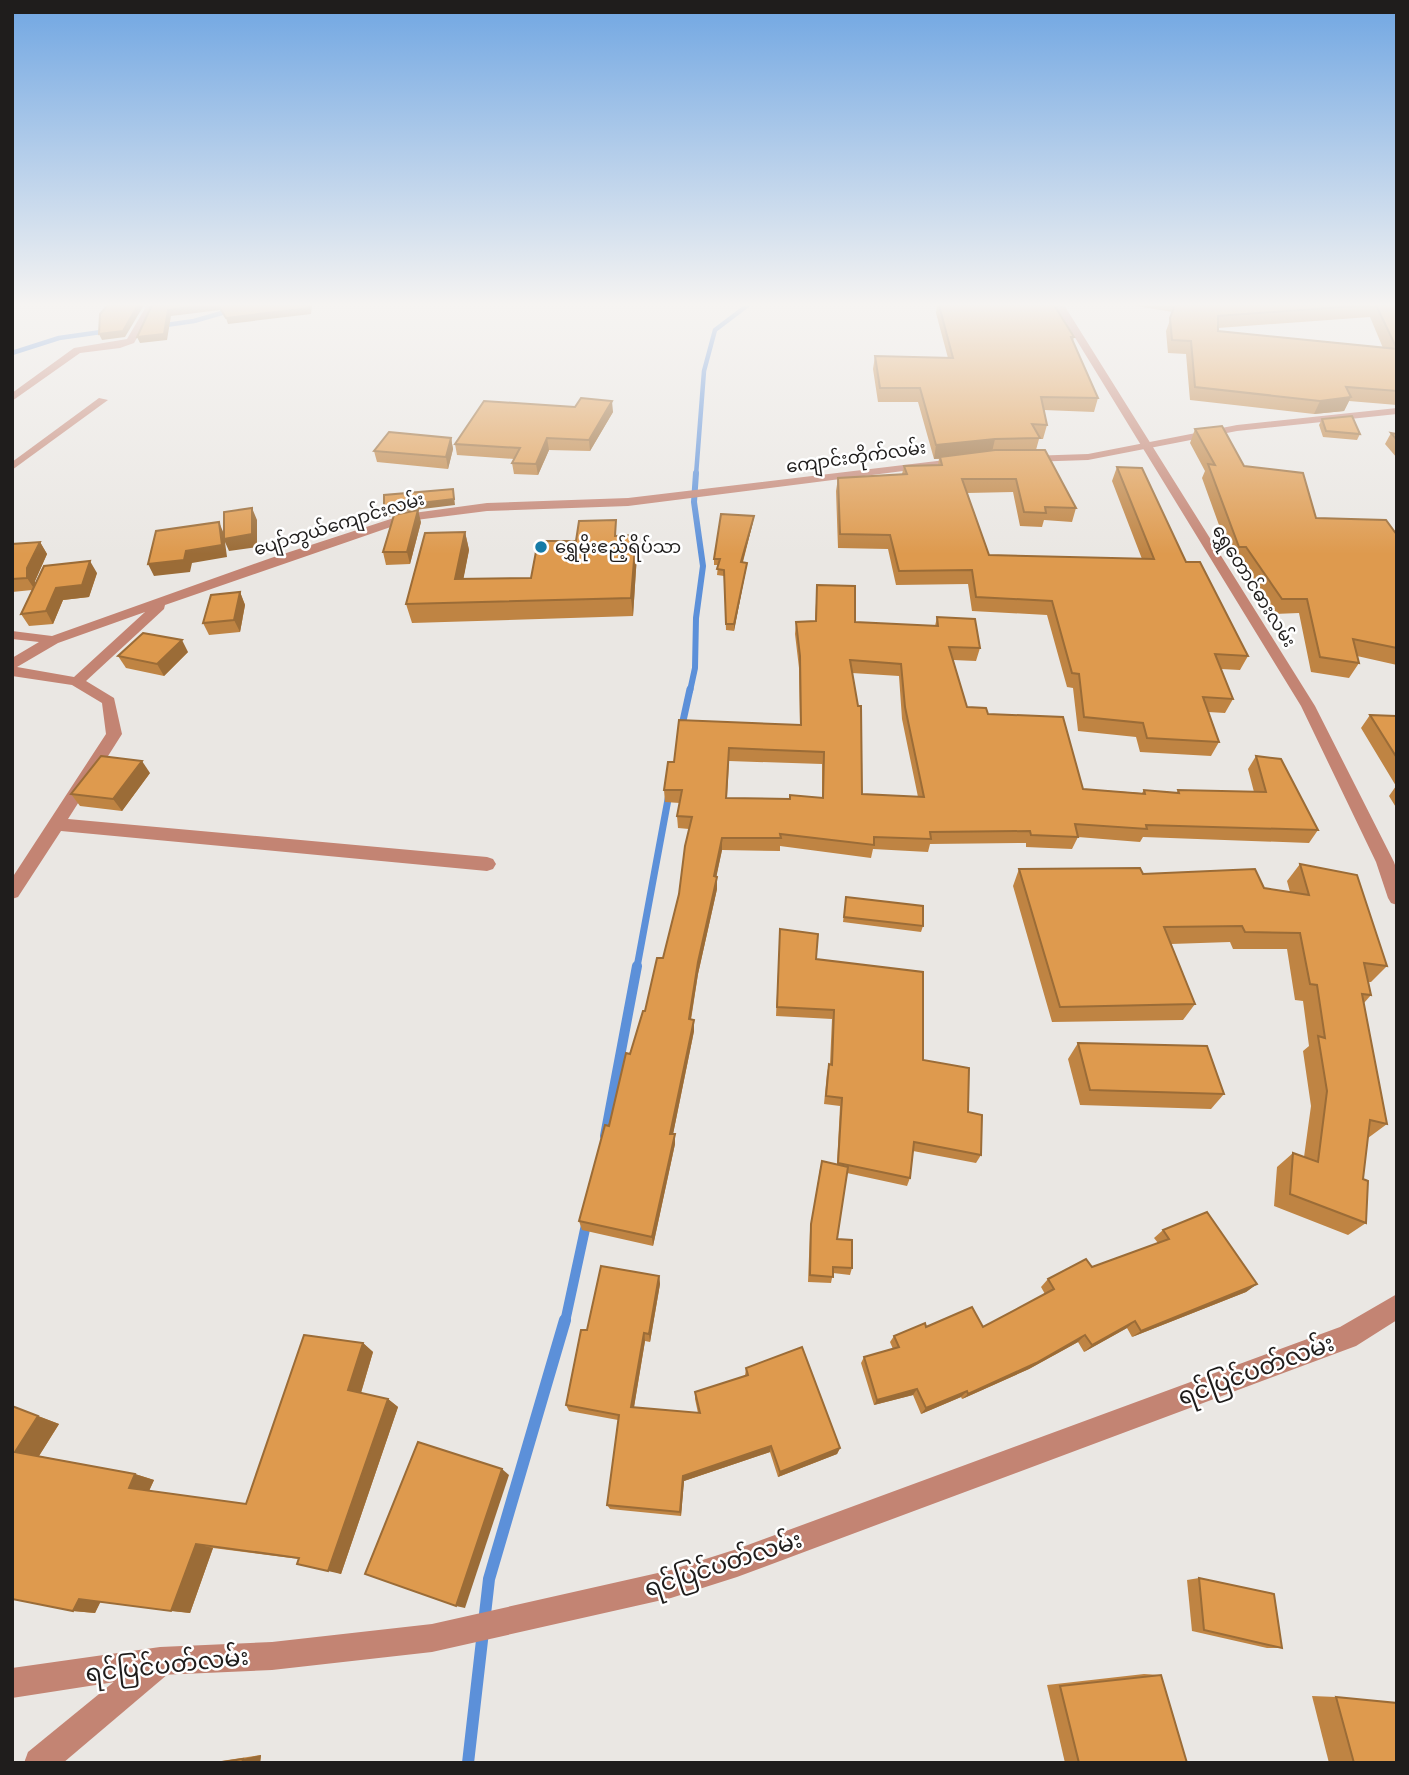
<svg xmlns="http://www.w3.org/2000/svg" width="1409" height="1775" font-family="Rubik,'Noto Sans Myanmar',sans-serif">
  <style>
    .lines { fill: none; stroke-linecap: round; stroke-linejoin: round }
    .stream-far4 { stroke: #5c90d9; stroke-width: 4.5 }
    .stream-far3 { stroke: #5c90d9; stroke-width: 6 }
    .stream-far2 { stroke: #5c90d9; stroke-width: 7 }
    .stream-far1 { stroke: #5c90d9; stroke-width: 10 }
    .stream { stroke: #5c90d9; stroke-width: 12 }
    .minor { fill: #c38473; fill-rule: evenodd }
    .tertiary { fill: #c38473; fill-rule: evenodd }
    .wall { fill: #bf8443; fill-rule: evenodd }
    .shaded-wall { fill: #9b6c37 }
    .building { fill: #de9a4e; stroke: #9b6c37; stroke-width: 2; fill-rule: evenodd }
    .poi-dot { fill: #167ba6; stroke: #fff; stroke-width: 2.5 }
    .labels { text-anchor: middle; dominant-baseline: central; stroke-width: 5; stroke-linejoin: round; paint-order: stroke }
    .far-street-label { font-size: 18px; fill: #1f1d1c; stroke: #fff }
    .far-poi-label { font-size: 18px; fill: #1f1d1c; stroke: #fff; text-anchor: start }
    .near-street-label { font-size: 24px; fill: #1f1d1c; stroke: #fff }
  </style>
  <rect width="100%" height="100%" fill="#eae7e3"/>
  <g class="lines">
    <g class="stream-far4">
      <polyline points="159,326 194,321 232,310"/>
      <polyline points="12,353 59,338 108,331"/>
      <polyline points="696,475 704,371 715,330 748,305"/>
    </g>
    <polyline class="stream-far3" points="690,691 695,668 696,618 703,566 694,502 696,473"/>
    <g class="stream-far2">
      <polyline points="681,730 690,689"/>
      <polyline points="637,967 669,794"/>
    </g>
    <g class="stream-far1">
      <polyline points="605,1136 637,966"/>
      <polyline points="565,1322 587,1220"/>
    </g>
    <polyline class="stream" points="468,1763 489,1579 565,1320"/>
    <g class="minor">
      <polygon points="147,305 156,305 134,343 120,348 80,353 12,401 12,393 74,348 127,339"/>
      <polygon points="99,398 108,400 12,470 12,462"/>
      <polygon points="1397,408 1397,414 1237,431 1088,460 1028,462 1022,459 1028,456 1088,454 1237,425"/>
      <path d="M962,458L966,459V463L628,506L487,511L408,521L165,605L164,609L86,681L114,698L122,734L68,819L487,857L493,859L496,864L493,869L487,871L61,831L18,897L12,899V878L106,734L102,703L72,685L12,676V658L39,642L12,639V631L52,636L271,558L406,514L487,503L628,498ZM145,612L74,677L17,667L58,643Z"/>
      <polygon points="158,1650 168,1654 172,1664 168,1674 63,1763 24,1763 28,1752 148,1654"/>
    </g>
    <g class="tertiary">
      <polygon points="1055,305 1064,305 1315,706 1394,862 1397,871 1397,905 1391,903 1388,898 1376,862 1301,706"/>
      <polygon points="1397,1294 1397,1320 1356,1346 737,1577 671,1598 432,1652 272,1670 160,1675 12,1698 12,1668 160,1647 272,1642 432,1624 671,1570 737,1549 1340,1327"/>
    </g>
  </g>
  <g class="wall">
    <polygon points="937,305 1054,305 1074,337 1073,341 1098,398 1094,412 1044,410 1047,425 1043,439 1039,439 1036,450 1076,508 1072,522 1044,520 1042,527 1020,526 1013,492 967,493 989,555 1142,559 1112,481 1117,467 1186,562 1248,656 1240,670 1221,669 1233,699 1225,713 1208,712 1219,742 1211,756 1140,752 1136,737 1078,731 1073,688 1067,687 1047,615 972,611 968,584 896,585 888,549 838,548 836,491 838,478 902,474 904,466 938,465 939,459 934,459 918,402 878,402 873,369 875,356 948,358 936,313"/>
    <path d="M1130,305H1397V405L1349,401L1344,411L1314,414L1190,400L1186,354L1168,353L1166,331L1173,312ZM1370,317L1383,348L1218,331V328Z"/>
    <polygon points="613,412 590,451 549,450 538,475 514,474 512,463 514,459 457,455 455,444"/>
    <polygon points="1322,419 1360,434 1357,440 1323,437 1319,425"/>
    <polygon points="1195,429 1244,466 1316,518 1397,535 1397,665 1357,656 1359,663 1349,678 1311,672 1299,613 1274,614 1239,561 1232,561 1202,478 1205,471 1190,443"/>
    <polygon points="1391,433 1397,434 1397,458 1385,444"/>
    <polygon points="451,438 453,449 448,469 377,462 374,451"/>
    <polygon points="421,522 410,564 386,565 383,552"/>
    <polygon points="753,522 743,562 746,569 734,631 726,630 724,576 717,575 718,565 714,565 714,559"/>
    <polygon points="465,532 469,550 463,579 531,578 576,541 617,536 637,554 633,616 412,623 406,604"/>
    <polygon points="40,542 47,554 35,581 35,584 97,573 89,597 63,600 53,624 29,626 21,614 32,590 12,592 12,544"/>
    <path d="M817,585L855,622L935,626L937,617L980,648L976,661L953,660L967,707L988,714L1083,789L1142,793L1144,790L1177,793L1178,790L1254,792L1248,769L1256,756L1318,830L1309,843L1143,837L1140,842L1078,837L1072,849L1026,847V843L930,844L928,852L873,849L871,858L780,846V851L722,850L716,877L717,889L698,974L691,1020H694V1031L673,1134L675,1144L653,1246L582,1230L579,1221L630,1054L663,958L679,894L689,829L678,828L677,816L680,803L665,802L664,790L674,762L800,725L799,668L795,634L796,622L815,621ZM852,673L899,676L902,719L918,797L862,794ZM729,761L822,764V798H727Z"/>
    <polygon points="240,592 245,605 240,632 209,635 203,623"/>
    <polygon points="188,652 164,676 126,668 118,656"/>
    <polygon points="1370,715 1397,717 1397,809 1389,796 1396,786 1361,728"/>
    <polygon points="150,773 122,811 80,806 71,794"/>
    <polygon points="1300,864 1387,966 1371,982 1368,982 1371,995 1364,1003 1387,1124 1368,1138 1363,1179 1366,1223 1348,1235 1274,1206 1277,1167 1293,1153 1304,1157 1311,1106 1303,1051 1309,1046 1303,1001 1295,1000 1287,949 1233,949 1230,942 1171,944 1195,1004 1183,1020 1052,1022 1013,886 1019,869 1143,874 1290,892 1287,881"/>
    <polygon points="846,897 923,926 921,932 843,922"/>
    <polygon points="780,929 816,959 923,1060 968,1112 981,1155 976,1163 913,1151 910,1178 907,1186 847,1173 837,1239 852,1268 850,1275 833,1273 831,1283 808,1282 810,1231 820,1169 837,1164 840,1106 824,1104 827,1073 829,1064 830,1064 832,1019 776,1016"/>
    <polygon points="1078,1043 1224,1094 1211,1109 1080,1105 1068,1059"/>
    <polygon points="1163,1230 1257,1284 1246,1292 1132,1337 1127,1328 1084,1352 1078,1342 1029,1369 962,1399 961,1397 921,1414 913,1395 874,1405 861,1363 864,1357 893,1349 890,1342 894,1336 926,1327 983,1327 1045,1294 1041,1287 1048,1279 1092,1267 1158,1243 1154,1238"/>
    <polygon points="659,1276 660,1284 650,1342 645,1341 634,1407 698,1413 695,1399 695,1392 745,1376 746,1368 840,1448 837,1454 778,1477 770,1452 684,1481 681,1516 610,1509 607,1505 618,1420 569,1411 566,1405 587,1330"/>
    <polygon points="363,1343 373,1352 361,1393 388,1399 398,1407 341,1574 299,1559 213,1548 190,1613 100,1602 95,1613 73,1611 12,1406 59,1424 39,1456 135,1474 154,1480 149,1491 246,1504"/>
    <polygon points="1199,1578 1282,1648 1267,1648 1192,1631 1187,1580"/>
    <polygon points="1144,1674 1161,1675 1187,1763 1065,1763 1047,1685"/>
    <polygon points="1312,1696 1336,1697 1397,1763 1329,1763"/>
    <polygon points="261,1755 260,1763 208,1763"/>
  </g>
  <g class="shaded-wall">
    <polygon points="138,305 144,305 125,337 102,340 99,334"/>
    <polygon points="210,305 218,305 220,310 171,316 167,340 140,343 137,337 168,310"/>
    <polygon points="309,305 312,305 311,314 228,324 226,318"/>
    <polygon points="1351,397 1344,411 1314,414 1320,401"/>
    <polygon points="612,401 613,412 590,451 589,440"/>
    <polygon points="451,438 453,449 448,469 446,457"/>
    <polygon points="547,438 549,450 538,475 536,464"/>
    <polygon points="995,439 992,452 934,459 936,445"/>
    <polygon points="453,489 455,505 406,511 385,518 384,512"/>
    <polygon points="252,508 257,520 257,547 229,551 225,542 227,557 192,563 190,572 154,576 148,564 186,551 219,522 224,534"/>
    <polygon points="418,510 421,522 410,564 407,552"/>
    <polygon points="754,516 753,522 741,568 741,562"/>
    <polygon points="465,532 469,550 460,597 455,579"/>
    <polygon points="636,535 637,554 633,616 631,598"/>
    <polygon points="40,542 47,554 35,581 35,590 27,578 27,568"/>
    <polygon points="90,561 97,573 89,597 63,600 53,624 46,611 56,588"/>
    <polygon points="747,563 746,569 734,631 734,624"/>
    <polygon points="240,592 245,605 240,632 234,620"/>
    <polygon points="182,640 188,652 164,676 157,664"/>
    <polygon points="142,761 150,773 122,811 113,799"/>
    <polygon points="722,838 722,850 714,888 714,876"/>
    <polygon points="717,877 717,889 698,974 689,1030 689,1019 698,962"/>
    <polygon points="694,1020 694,1031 671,1144 670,1134"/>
    <polygon points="675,1134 675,1144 653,1246 652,1237"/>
    <polygon points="659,1276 660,1284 650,1342 649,1334"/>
    <polygon points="1257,1284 1246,1292 1132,1337 1141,1331"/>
    <polygon points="1135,1321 1127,1328 1084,1352 1092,1345"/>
    <polygon points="644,1333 645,1341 633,1413 631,1407"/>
    <polygon points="1085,1335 1078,1342 1029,1369 962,1399 968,1394"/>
    <polygon points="363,1343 373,1352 359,1399 348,1390"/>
    <polygon points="917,1389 913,1395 874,1405 877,1400"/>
    <polygon points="967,1391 961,1397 921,1414 926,1408"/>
    <polygon points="388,1399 398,1407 341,1574 328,1571"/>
    <polygon points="38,1416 59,1424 37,1459 15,1452"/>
    <polygon points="771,1446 770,1452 684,1481 681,1516 680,1512 683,1476"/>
    <polygon points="840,1448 837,1454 778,1477 780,1472"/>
    <polygon points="502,1469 509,1475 465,1608 456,1606"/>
    <polygon points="135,1474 154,1480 148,1493 129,1488"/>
    <polygon points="196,1544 213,1548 190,1613 171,1611"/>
    <polygon points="79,1599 101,1601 95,1613 73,1611"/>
    <polygon points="261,1755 260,1763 242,1763 243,1759"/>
  </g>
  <g class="building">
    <polygon points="108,305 138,305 123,331 99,334 100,314"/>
    <polygon points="152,305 210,305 168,310 164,334 137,337"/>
    <polygon points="218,305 309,305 309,308 226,318"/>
    <polygon points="939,305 1054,305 1074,337 1071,337 1098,398 1041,397 1047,425 1032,424 1040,438 995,439 936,445 920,388 880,388 875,356 953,358"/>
    <polygon points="1175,305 1369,305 1218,316 1218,331 1397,349 1397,391 1346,387 1351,397 1320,401 1195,387 1191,341 1172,340 1170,318"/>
    <polygon points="1376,305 1397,305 1397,349"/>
    <polygon points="581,398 612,401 589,440 547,438 536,464 512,463 520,448 455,444 484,401 575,407"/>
    <polygon points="1352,416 1360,434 1326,431 1322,419"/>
    <polygon points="1222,426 1244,466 1303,473 1316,518 1386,520 1397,535 1397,648 1353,639 1359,663 1320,657 1307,599 1282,599 1246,547 1239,547 1208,464 1215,465 1195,429"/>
    <polygon points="389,432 451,438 446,457 374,451"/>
    <polygon points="1391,433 1397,434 1397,440"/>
    <polygon points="995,450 1045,450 1076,508 1045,507 1046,513 1024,512 1016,479 962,479 989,555 1154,559 1117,467 1142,468 1186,562 1200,562 1248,656 1215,654 1233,699 1203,697 1219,742 1147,738 1143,723 1084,717 1079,674 1072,673 1052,601 976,597 972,570 899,571 890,535 840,534 838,478 907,474 904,466 942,465 940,457"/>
    <polygon points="453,489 454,499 404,505 384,512 384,495"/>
    <polygon points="252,508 252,534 224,539 224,512"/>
    <polygon points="418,510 407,552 383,552 394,515"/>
    <polygon points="721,514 754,516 741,562 747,563 734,624 726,624 724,570 717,569 720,559 714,559"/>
    <polygon points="616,520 615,536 636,535 631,598 406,604 425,533 465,532 455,579 531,578 538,541 576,541 579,521"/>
    <polygon points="219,522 222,545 186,551 184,560 148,564 156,531"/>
    <polygon points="40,542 27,568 27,578 12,579 12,544"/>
    <polygon points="90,561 82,585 56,588 46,611 21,614 44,566"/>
    <path d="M817,585L855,586V622L938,626L937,617L975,619L980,648L949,647L967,707L986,708L988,714L1063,717L1083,789L1145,794L1144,790L1179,793L1178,790L1266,792L1256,756L1281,759L1318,830L1146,825L1147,829L1075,824L1078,837L1031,835L1030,831L930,832L931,839L874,837V845L780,834L781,838H722L714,876L717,877L698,962L689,1019L694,1020L670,1134H675L652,1237L579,1221L605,1125L609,1126L626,1053L630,1054L643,1011H645L657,958H663L679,894L685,846L692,817L677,816L682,790H664L668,762H674L679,720L801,725L800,656L796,622L816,621ZM850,660L901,664L905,707L924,797L862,794L861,706H858ZM729,748L824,752L823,798L790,795V799L726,798Z"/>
    <polygon points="240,592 234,620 203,623 211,595"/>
    <polygon points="143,633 182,640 157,664 118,656"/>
    <polygon points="1370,715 1396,716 1397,717 1397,758"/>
    <polygon points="101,756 142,761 113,799 71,794"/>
    <polygon points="1300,864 1357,875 1387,966 1364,963 1371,995 1362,994 1387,1124 1370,1120 1363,1179 1368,1181 1366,1223 1290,1194 1293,1153 1318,1162 1327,1091 1318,1036 1325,1038 1317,985 1310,984 1300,933 1245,932 1242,926 1164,927 1195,1004 1060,1007 1019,869 1140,868 1143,874 1255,869 1264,888 1309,895"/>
    <polygon points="846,897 923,906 923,926 844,917"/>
    <polygon points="780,929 818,934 816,959 923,972 923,1060 969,1068 968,1112 982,1115 981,1155 914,1142 910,1178 838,1163 842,1098 826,1096 829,1064 832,1065 834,1010 777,1007"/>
    <polygon points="1078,1043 1207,1046 1224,1094 1090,1090"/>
    <polygon points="822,1161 848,1167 837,1239 852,1240 852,1268 833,1267 833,1277 810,1275 811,1224"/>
    <polygon points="1207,1212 1257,1284 1141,1331 1135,1321 1092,1345 1085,1335 1036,1363 968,1394 967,1391 926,1408 917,1389 877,1400 864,1357 899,1347 894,1336 925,1323 926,1327 972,1307 983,1327 1054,1289 1048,1279 1086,1259 1092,1267 1169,1239 1163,1230"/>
    <polygon points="601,1266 659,1276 649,1334 644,1333 631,1407 700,1413 695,1392 748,1375 746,1368 802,1347 840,1448 780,1472 771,1446 683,1476 680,1512 607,1505 619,1415 566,1405 581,1330 587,1330"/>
    <polygon points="304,1335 363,1343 348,1390 388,1399 328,1571 297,1564 299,1558 196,1544 171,1611 79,1599 73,1611 12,1599 12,1406 38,1416 15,1452 135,1474 129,1488 246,1504"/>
    <polygon points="418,1442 502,1469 456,1606 365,1574"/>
    <polygon points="1199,1578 1274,1594 1282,1648 1204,1630"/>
    <polygon points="1161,1675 1187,1763 1079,1763 1060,1686"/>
    <polygon points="1336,1697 1397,1703 1397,1763 1354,1763"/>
    <polygon points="243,1759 242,1763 216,1763"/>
  </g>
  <linearGradient id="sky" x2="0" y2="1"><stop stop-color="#70a6e2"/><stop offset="0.55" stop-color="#f6f4f2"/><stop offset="1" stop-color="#f6f4f2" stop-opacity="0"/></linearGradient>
  <rect width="1409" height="554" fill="url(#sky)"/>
  <circle class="poi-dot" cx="541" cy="547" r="7"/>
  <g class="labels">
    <g class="far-street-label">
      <text transform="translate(856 457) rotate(-8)">ကျောင်းတိုက်လမ်း</text>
      <text transform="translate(339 524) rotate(-17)">ပျော်ဘွယ်ကျောင်းလမ်း</text>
      <text transform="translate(1254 586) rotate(58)">ရွှေတောင်ဓားလမ်း</text>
    </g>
    <g class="far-poi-label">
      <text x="555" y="547">ရွှေမိုးဧည့်ရိပ်သာ</text>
    </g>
    <g class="near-street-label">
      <text transform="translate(1256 1370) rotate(-20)">ရင်ပြင်ပတ်လမ်း</text>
      <text transform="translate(723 1564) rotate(-18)">ရင်ပြင်ပတ်လမ်း</text>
      <text transform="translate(167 1665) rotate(-6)">ရင်ပြင်ပတ်လမ်း</text>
    </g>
  </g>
  <rect width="1409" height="1775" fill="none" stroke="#1f1d1c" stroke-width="28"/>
</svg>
